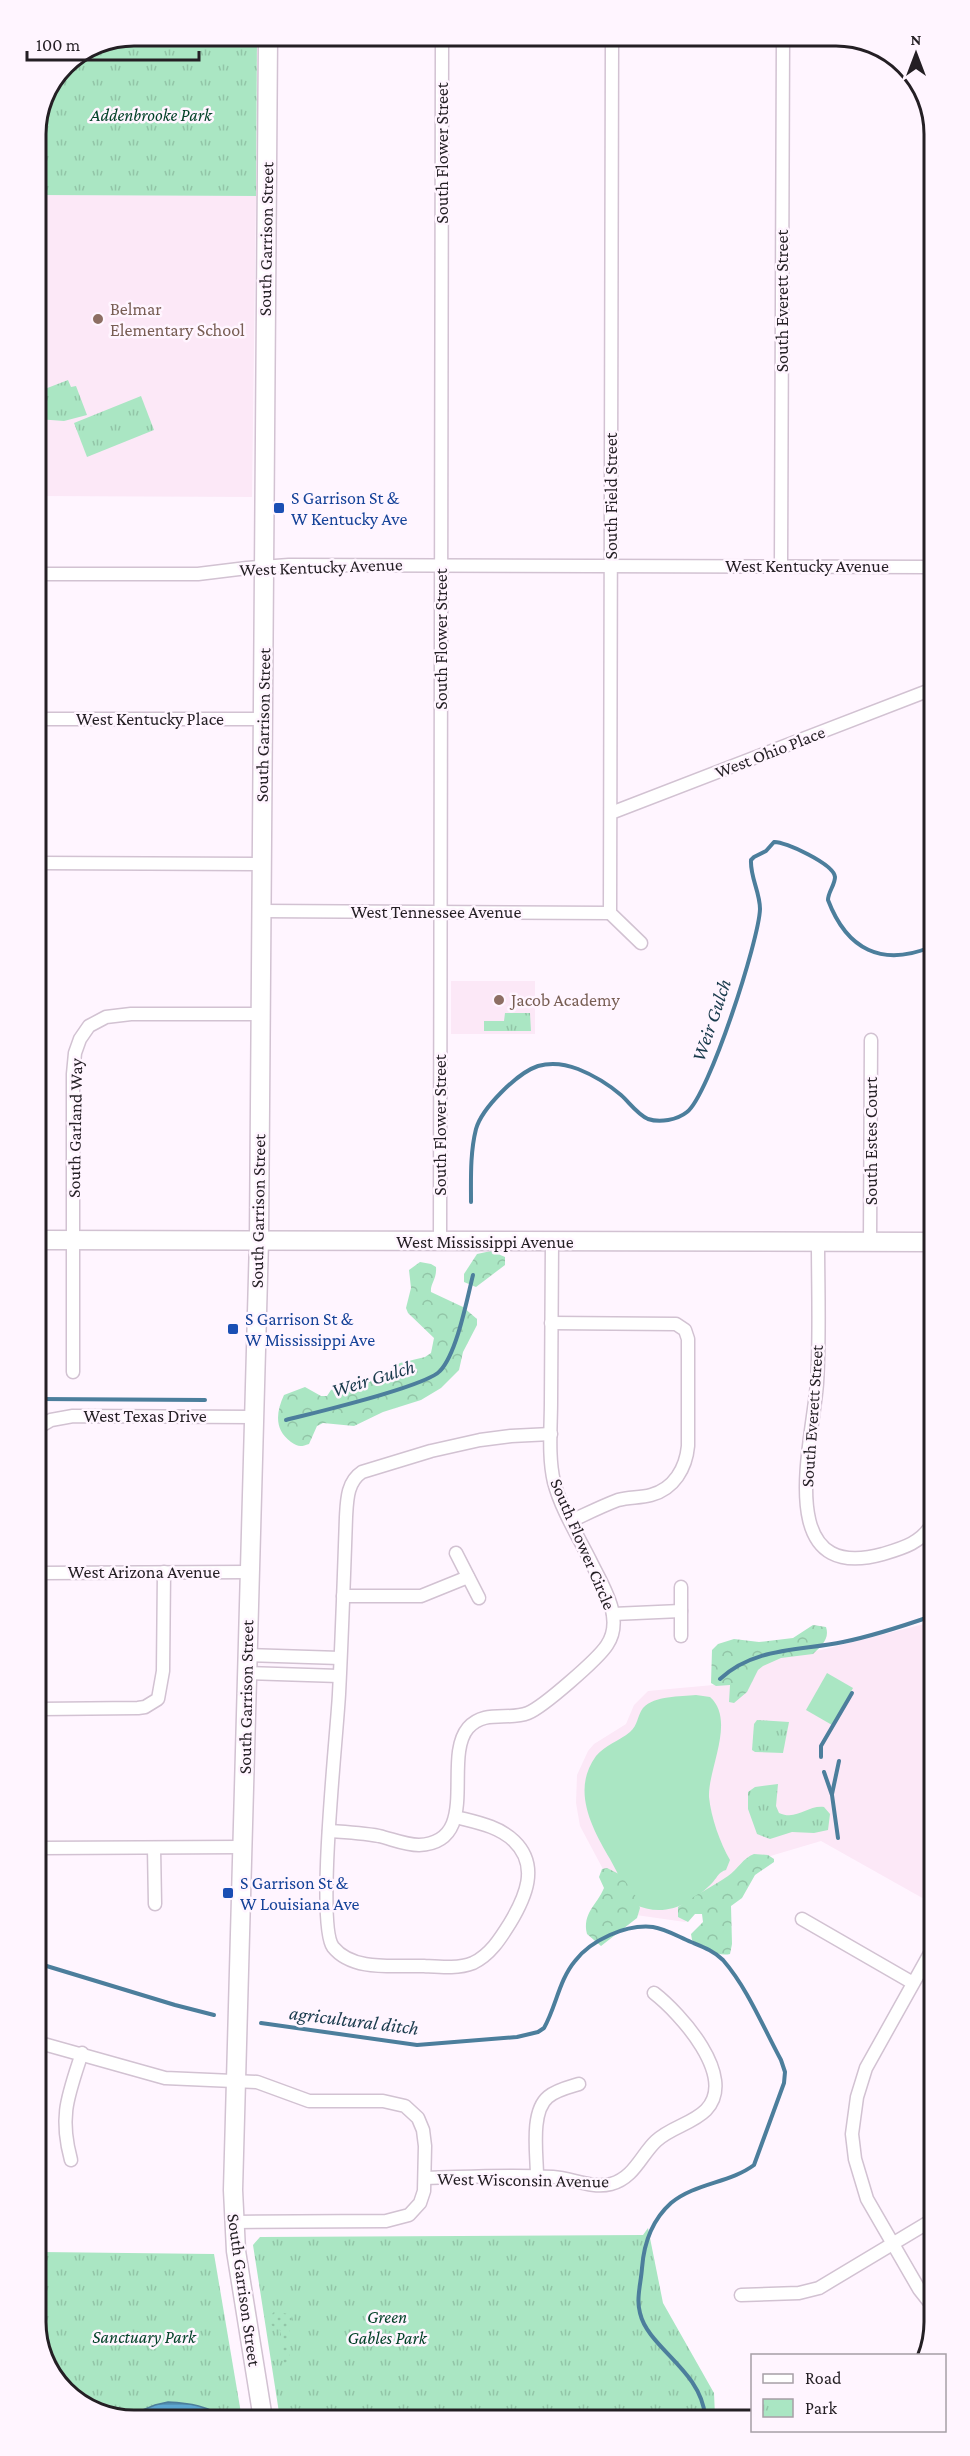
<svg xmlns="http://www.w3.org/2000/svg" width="970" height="2456" font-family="'Crimson Pro',serif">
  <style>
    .education { fill: #fce8f7 }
    .grass { fill: #aae6c3 }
    .forest { fill: url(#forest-crowns) }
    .park { fill: url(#park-tufts) }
    .garden { fill: url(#garden-dots) }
    .water { fill: url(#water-rules); stroke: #4c7e9c; stroke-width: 1.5 }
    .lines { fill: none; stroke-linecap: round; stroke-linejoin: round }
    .stream { stroke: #4c7e9c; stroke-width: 4 }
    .street-casing { stroke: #d2c2d2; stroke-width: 15 }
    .secondary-casing { stroke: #d2c2d2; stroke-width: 21 }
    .street { stroke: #fff; stroke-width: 12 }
    .secondary { stroke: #fff; stroke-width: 18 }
    .education-dot { fill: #8d6e63; stroke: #fff5ff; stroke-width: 2 }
    .transit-dot { fill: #1a4fb4; stroke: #fff5ff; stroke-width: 2 }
    .labels { text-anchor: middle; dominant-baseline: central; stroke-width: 5; stroke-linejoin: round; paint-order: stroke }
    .park-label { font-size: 18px; font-style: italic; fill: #034228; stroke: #fff5ff }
    .street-label { font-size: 18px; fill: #241f24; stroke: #fff5ff }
    .education-label { font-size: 18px; fill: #785e54; stroke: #fff5ff; text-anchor: start }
    .transit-label { font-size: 18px; fill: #164399; stroke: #fff5ff; text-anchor: start }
    .water-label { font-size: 20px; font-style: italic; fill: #193a4c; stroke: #fff5ff }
    .rim { fill: none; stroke: #241f24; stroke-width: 3 }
  </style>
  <defs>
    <pattern id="forest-crowns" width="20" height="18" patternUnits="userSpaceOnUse" patternTransform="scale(1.5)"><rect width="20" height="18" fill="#aae6c3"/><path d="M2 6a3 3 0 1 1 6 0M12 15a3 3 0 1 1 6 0" fill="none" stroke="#92c5a7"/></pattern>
    <pattern id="park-tufts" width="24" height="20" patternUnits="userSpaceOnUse" patternTransform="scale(1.5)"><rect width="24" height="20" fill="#aae6c3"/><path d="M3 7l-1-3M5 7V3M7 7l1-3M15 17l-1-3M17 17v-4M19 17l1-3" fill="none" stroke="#92c5a7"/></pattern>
    <pattern id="garden-dots" width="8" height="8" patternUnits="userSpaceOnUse" patternTransform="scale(1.5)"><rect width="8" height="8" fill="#aae6c3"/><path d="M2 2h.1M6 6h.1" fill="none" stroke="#92c5a7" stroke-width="1.8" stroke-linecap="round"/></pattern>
    <pattern id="water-rules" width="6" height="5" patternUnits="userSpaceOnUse" patternTransform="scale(1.5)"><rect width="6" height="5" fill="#5da6d0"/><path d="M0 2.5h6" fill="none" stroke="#4d87a9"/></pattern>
  </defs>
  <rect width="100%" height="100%" fill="#fff5ff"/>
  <g class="education">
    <polygon points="36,195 256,196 252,497 37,496"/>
    <rect x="451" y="981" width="84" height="53"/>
    <polygon points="932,1622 933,1904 821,1841 744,1864 685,1922 601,1910 605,1884 604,1871 580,1826 576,1803 577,1775 588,1751 594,1744 626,1724 634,1705 648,1691 724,1684 781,1655 821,1650"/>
  </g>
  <g class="grass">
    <polygon points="827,1673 853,1688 832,1725 806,1710"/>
    <path d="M696,1695L710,1697C736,1720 708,1768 709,1797C711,1817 720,1843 730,1860L726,1870C719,1872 718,1876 713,1882C692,1904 664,1919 634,1904C626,1889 618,1874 610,1859C592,1828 571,1790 596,1756C605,1745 619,1741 630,1732C638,1725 637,1716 643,1708C655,1695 680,1697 696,1695Z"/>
  </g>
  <g class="forest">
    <polygon points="491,1251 505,1257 505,1265 476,1287 464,1282 464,1274 477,1254"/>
    <path d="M420,1262L431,1264L436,1267C437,1279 430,1284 431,1292L463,1307L477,1319V1325L463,1352L459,1370L441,1388L421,1400L383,1412L354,1426L323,1423L317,1426L309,1444C301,1447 298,1447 291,1442C274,1430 276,1412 284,1395L305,1387L321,1396H327L331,1390L350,1380L372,1381L400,1363L425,1357L431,1353L434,1338L408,1313L406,1308L411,1288L409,1270Z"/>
    <path d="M813,1625L826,1627C830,1639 821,1646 813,1654L781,1658L763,1666L758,1670L747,1692L734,1703L729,1702L730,1685L716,1686L711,1683L712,1650L718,1644L734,1639L759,1642L793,1638Z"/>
    <path d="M754,1854L768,1855L774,1859V1862L755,1875L742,1898L731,1906L732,1944L730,1954C718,1957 702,1947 692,1940L691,1934L703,1922L702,1914H695L688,1922L678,1917V1907C695,1895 712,1887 728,1876C738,1869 743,1858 754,1854Z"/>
    <path d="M607,1868L621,1875L637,1898L640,1908L637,1918L601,1946L587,1934C582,1913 597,1905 604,1888L599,1877L602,1869Z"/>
  </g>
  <g class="park">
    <polygon points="134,36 257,36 256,196 36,195 36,128 65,65"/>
    <polygon points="68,380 71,387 76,386 87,415 64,421 37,419 37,392"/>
    <polygon points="141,396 154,430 87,457 74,423"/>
    <polygon points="505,1013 530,1013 531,1031 484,1031 484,1021 504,1021"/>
    <polygon points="757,1720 789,1722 783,1753 755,1752 752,1750 754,1724"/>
    <path d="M778,1784L776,1806L779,1813C797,1821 807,1805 824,1807L830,1814L828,1830L814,1833L792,1832L770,1839L757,1834L748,1809V1792L755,1787Z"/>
    <polygon points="648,2228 663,2303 714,2393 715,2416 280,2419 253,2245 260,2237 643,2235"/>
    <polygon points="41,2252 214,2254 242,2419 127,2420 74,2399 41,2353"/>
  </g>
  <polygon class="garden" points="275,2311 292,2315 288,2342 291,2365 285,2366 281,2354 281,2331 271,2325 271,2315"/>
  <path class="water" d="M168,2402C190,2403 208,2406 226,2419L123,2418L155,2405Z"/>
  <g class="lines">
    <g class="stream">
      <path d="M471,1202C471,1178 470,1153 476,1129C482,1108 517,1073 538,1066C552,1062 565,1064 578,1069C593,1075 608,1084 621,1095C629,1102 637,1114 648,1119C660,1123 677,1120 687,1112C709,1095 759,940 760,909C760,892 750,877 751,860L754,857L766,851L774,842C784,841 834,864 835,877C835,885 828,892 828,900C847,950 882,967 931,947"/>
      <polyline points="39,1399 205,1400"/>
      <path d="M286,1420C313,1413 425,1387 440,1371C457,1353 467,1299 473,1275"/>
      <path d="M720,1679C754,1647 800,1651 843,1642C873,1636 903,1626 932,1616"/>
      <polyline points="821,1757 821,1746 852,1693"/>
      <polyline points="824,1772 832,1795 838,1838"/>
      <polyline points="832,1794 839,1761"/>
      <polyline points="40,1964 175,2005 214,2015"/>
      <path d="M261,2023L417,2045L517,2037L538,2032L544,2028C556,2007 559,1980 575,1961C591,1940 626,1924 653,1927C666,1929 679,1937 691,1942C703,1947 714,1951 723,1960C748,1989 763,2027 781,2060L785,2072L784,2083L754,2165C730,2183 695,2183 671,2203C652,2220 644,2242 642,2268C641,2283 636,2298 640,2313C648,2348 701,2370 705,2416"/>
    </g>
    <defs>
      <g id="street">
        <polyline points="612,36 610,913 641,943"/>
        <polyline points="781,566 783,36"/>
        <polyline points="37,574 198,574 247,568 289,565 930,567"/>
        <polyline points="37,719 263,719"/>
        <polyline points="611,813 930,690"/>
        <polyline points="38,863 261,864"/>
        <polyline points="261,911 610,913"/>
        <polyline points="440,1242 442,36"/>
        <path d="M818,1242C818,1289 820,1336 817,1383C813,1441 771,1585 883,1554C903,1548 921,1543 932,1524"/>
        <polyline points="870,1242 871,1040"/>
        <path d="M551,1323L676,1324L685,1330L688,1339V1446C686,1468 674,1489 651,1495C640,1498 629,1497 618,1500C602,1506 586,1514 571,1521"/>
        <polyline points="73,1372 73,1074 75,1053 80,1039 89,1026 106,1017 131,1014 260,1014"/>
        <polyline points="39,1427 51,1420 73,1416 254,1417"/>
        <polyline points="456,1553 479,1598"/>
        <polyline points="39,1573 249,1572"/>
        <polyline points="681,1587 681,1636"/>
        <polyline points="343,1596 421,1596 468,1577"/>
        <polyline points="613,1614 681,1611"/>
        <polyline points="247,1655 340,1658"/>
        <polyline points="247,1673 339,1676"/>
        <polyline points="40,1709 138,1708 145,1707 158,1699 163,1671 164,1572"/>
        <path d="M456,1817C475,1822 499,1826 514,1841C540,1866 525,1898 510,1923C500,1939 490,1955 473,1963C458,1969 440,1967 424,1966C395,1965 353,1972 333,1947C316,1924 337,1734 339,1694C342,1635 344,1576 346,1517C347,1500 347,1482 362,1472L431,1451L480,1440L511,1436L551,1434"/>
        <path d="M329,1831C346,1832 363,1833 379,1836C392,1839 405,1845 419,1845C482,1842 442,1759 468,1728C485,1709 508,1721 528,1713C543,1707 598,1659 607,1645C625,1618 602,1585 590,1560C578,1536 561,1509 554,1482C548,1457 551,1427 551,1401C551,1348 552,1295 552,1242"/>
        <polyline points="40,1848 242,1847"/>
        <polyline points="154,1848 155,1904"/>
        <polyline points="802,1919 913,1983"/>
        <polyline points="933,1948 866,2068 857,2097 852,2134 855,2159 867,2199 919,2289 934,2308"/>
        <polyline points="40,2043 165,2078 257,2082 309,2101 383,2101 405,2106 418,2118 423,2130 425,2146 424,2191 420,2203 409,2215 386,2221 234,2222"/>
        <path d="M71,2160C59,2116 68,2096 82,2053"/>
        <path d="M537,2176C537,2155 530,2112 548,2097C556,2090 569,2087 579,2084"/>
        <path d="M426,2178C468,2177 511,2174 553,2177C572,2178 591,2189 611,2184C634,2178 641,2155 656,2141C671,2127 692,2124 706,2110C738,2077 680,2013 654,1993"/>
        <polyline points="741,2295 799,2293 819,2288 934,2219"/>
      </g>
      <g id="secondary">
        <polyline points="39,1240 932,1242"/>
        <polyline points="263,2419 236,2251 233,2190 259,1240 268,36"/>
      </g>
    </defs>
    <use href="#street" class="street-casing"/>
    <use href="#secondary" class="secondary-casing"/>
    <use href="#street" class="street"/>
    <use href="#secondary" class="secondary"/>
  </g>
  <g class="education-dot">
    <circle cx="98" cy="319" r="6"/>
    <circle cx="499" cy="1000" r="6"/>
  </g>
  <g class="transit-dot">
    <rect x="273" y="502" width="12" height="12" rx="3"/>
    <rect x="227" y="1323" width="12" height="12" rx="3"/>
    <rect x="222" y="1887" width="12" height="12" rx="3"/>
  </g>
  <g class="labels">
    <g class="park-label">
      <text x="151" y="115">Addenbrooke Park</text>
      <text x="387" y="2317">Green<tspan x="387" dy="21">Gables Park</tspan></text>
      <text x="144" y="2337">Sanctuary Park</text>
    </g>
    <g class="street-label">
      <text transform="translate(442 153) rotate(-90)">South Flower Street</text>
      <text transform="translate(266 239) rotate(-89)">South Garrison Street</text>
      <text transform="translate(782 301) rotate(-90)">South Everett Street</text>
      <text transform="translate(611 496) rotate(-90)">South Field Street</text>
      <text x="807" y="566">West Kentucky Avenue</text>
      <text transform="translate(321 567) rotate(-2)">West Kentucky Avenue</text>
      <text transform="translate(441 639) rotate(-90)">South Flower Street</text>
      <text x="150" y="719">West Kentucky Place</text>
      <text transform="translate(263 725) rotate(-89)">South Garrison Street</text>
      <text transform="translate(770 752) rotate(-21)">West Ohio Place</text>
      <text x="436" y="912">West Tennessee Avenue</text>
      <text transform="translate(440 1125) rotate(-90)">South Flower Street</text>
      <text transform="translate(75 1128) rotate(-89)">South Garland Way</text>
      <text transform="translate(871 1141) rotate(-90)">South Estes Court</text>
      <text transform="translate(258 1211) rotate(-89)">South Garrison Street</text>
      <text x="485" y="1242">West Mississippi Avenue</text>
      <text x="145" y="1416">West Texas Drive</text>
      <text transform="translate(812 1416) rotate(-86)">South Everett Street</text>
      <text transform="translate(583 1544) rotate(67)">South Flower Circle</text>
      <text x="144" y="1572">West Arizona Avenue</text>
      <text transform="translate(246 1697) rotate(-89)">South Garrison Street</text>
      <text transform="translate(523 2180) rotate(1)">West Wisconsin Avenue</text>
      <text transform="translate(244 2290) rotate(82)">South Garrison Street</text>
    </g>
    <g class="education-label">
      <text x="110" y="309">Belmar<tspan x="110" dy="21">Elementary School</tspan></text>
      <text x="511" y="1000">Jacob Academy</text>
    </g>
    <g class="transit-label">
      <text x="291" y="498">S Garrison St &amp;<tspan x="291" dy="21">W Kentucky Ave</tspan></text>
      <text x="245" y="1319">S Garrison St &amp;<tspan x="245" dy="21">W Mississippi Ave</tspan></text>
      <text x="240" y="1883">S Garrison St &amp;<tspan x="240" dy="21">W Louisiana Ave</tspan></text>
    </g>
    <g class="water-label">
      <text transform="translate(711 1020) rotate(-71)">Weir Gulch</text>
      <text transform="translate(373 1378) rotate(-17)">Weir Gulch</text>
      <text transform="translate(354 2020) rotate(7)">agricultural ditch</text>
    </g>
  </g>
  <path d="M0 0H970V2456H0ZM134 46H836A88 88 0 0 1 924 134V2322A88 88 0 0 1 836 2410H134A88 88 0 0 1 46 2322V134A88 88 0 0 1 134 46Z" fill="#fff5ff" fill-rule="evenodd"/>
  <path class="rim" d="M134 46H836A88 88 0 0 1 924 134V2322A88 88 0 0 1 836 2410H134A88 88 0 0 1 46 2322V134A88 88 0 0 1 134 46Z"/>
  <rect x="751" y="2354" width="195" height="78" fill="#fff5ff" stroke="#a79fa7" stroke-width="1.5"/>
  <rect x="763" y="2374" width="30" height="9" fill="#ffffff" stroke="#a79fa7" stroke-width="1.5"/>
  <text x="805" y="2384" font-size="18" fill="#241f24">Road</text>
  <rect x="763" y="2399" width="30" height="18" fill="url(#park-tufts)" stroke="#a79fa7" stroke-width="1.5"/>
  <text x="805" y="2414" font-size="18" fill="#241f24">Park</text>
  <g transform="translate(916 54)" stroke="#fff5ff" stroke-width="4.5" paint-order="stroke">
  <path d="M0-4.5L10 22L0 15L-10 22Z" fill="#241f24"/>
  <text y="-9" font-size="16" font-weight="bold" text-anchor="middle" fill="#241f24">N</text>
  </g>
  <path d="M27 51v9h172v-9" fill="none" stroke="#241f24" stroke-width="3"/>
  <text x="36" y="51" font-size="18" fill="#241f24" stroke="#fff5ff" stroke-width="4.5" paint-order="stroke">100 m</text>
</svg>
